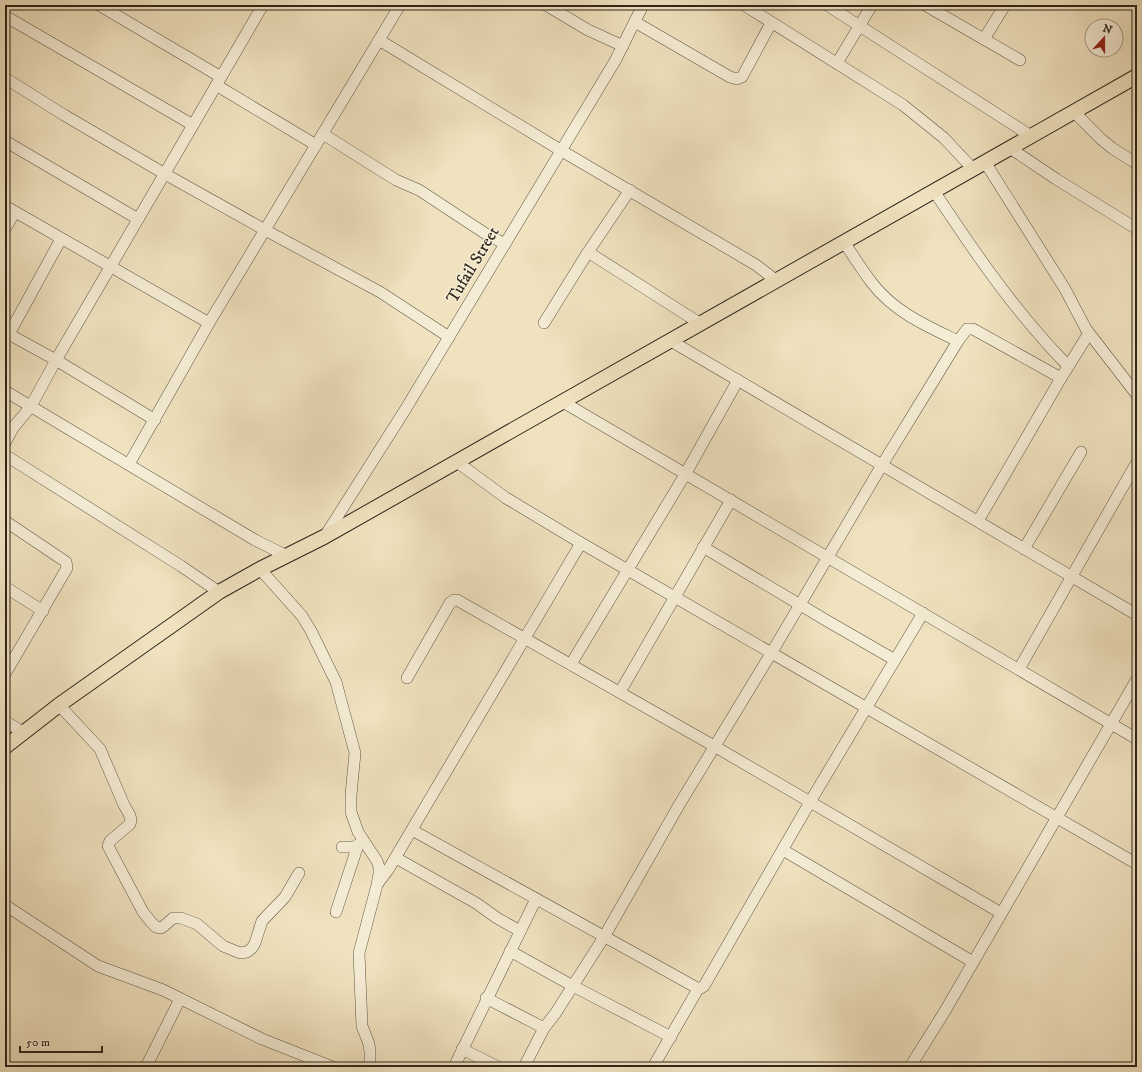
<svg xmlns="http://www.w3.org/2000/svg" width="1142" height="1072" font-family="'IM FELL DW Pica',serif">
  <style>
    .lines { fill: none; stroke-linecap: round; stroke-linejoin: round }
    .minor-casing { stroke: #5e5444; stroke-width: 12 }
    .major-casing { stroke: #2e241b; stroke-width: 16 }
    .minor { stroke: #f5ecd5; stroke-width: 11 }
    .major { stroke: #f0e2bf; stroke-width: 14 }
    .labels { text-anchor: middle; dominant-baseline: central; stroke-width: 3; stroke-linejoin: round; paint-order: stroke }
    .street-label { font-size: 17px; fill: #2e241b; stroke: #f5ecd5 }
  </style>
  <rect width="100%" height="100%" fill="#f0e2bf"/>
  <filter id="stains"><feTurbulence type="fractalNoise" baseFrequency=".005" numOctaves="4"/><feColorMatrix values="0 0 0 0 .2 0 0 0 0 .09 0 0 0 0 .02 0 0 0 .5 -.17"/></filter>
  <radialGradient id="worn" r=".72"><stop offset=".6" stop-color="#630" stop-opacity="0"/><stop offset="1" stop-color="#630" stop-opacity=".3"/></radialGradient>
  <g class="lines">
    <defs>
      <g id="minor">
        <polyline points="99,5 221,77"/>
        <polyline points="546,5 588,30 623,46"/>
        <polyline points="744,5 903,105 944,138 973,169"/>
        <polyline points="827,5 1031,136"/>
        <polyline points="925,5 1020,60"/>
        <polyline points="5,16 193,125"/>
        <polyline points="635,22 730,77 737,79 742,77 771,23"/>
        <polyline points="984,39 1005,5"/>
        <polyline points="379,40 562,151 756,265 777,281"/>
        <polyline points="837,63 872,5"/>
        <polyline points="5,78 64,115 165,174 265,230 380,292 449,337"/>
        <polyline points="216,85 316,145"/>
        <polyline points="1074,112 1101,139 1112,148 1137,164"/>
        <polyline points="323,134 396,180 419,190 486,234 505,244"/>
        <polyline points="5,141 138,219"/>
        <polyline points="1010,148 1056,179 1137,229"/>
        <polyline points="985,162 1065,289 1086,329 1137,395"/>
        <path d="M934,191C975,253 1016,313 1068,366"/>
        <polyline points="5,206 209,323"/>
        <polyline points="5,229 15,212"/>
        <polyline points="588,252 701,324"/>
        <polyline points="544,323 588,252 630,190"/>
        <polyline points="5,332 56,360 155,420"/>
        <polyline points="9,334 61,239"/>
        <polyline points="671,341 1137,615"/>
        <polyline points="958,341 967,329 973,329 1061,378"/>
        <polyline points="5,391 255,540 287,556"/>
        <polyline points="563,402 1137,739"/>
        <polyline points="5,443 13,428 31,406 56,360 263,5"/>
        <polyline points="5,455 181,566 219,592"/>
        <polyline points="457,462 506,498 581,543 1137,864"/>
        <polyline points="129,464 209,323 400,5"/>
        <polyline points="5,521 66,562 67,568 5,674"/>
        <polyline points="978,521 1061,378 1089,333"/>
        <polyline points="325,536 405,410 615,61 643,5"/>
        <polyline points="703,547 829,622 895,660"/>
        <polyline points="1024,549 1081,452"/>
        <polyline points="260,569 302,616 311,631 336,682 355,753 351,795 351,812 358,832 377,861 379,867 379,874 377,885 359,953 362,1026 369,1044 370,1052 370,1063 368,1067"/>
        <polyline points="5,587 43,611"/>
        <polyline points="571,664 686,473 738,380"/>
        <polyline points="1019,669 1137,462"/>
        <polyline points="407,678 450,603 454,600 457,600 714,746 1001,913"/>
        <polyline points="620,692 731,500"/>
        <path d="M59,705L100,749L124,805C127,811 133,817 130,824L110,841L108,846L143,912L151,922L156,927L161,928L164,926L173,918H181L197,924L223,946L240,953L247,952L252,948L255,943L262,921L285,897L299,873"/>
        <polyline points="5,721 24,733"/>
        <polyline points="412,830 699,989 704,986 810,802 923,613"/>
        <polyline points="342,847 355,847 363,841"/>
        <polyline points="783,850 973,962"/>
        <polyline points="396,858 476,903 497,918 520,931"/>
        <polyline points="378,883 388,870 581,543"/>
        <polyline points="5,905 98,966 163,990 262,1039 333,1067"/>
        <polyline points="336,912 358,845"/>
        <polyline points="510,951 573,986 671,1037"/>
        <polyline points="486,998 544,1028"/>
        <polyline points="462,1049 498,1067"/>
        <polyline points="146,1067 180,999"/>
        <polyline points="454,1067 536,899"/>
        <path d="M524,1067L544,1028L555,1014L604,937L679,805L772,652L882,465L958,341C927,326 894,312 872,283C862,270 853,256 844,242"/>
        <polyline points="653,1067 698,989"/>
        <polyline points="910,1067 945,1011 1137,679"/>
      </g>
      <polyline id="major" points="5,747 59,705 219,592 260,569 324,537 1137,76"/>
    </defs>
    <use href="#minor" class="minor-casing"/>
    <use href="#major" class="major-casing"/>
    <use href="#minor" class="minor"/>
    <use href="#major" class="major"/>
  </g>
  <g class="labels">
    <g class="street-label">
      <text transform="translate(473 265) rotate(-59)">Tufail Street</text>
    </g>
  </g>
  <rect width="1142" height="1072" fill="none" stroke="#f0e2bf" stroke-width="20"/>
  <rect x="6" y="6" width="1130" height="1060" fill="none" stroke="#2e241b" stroke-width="2"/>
  <rect x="10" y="10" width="1122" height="1052" fill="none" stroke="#2e241b"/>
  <g transform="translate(1104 38) rotate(21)"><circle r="19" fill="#f5ecd5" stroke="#a59c8b"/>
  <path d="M0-3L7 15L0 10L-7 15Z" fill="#8f2418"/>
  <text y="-6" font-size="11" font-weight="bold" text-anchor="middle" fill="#2e241b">N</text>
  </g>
  <path d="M20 1046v6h82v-6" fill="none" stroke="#2e241b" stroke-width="2"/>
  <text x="26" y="1046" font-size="12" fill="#2e241b" stroke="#f5ecd5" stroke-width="3" paint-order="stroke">50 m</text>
  <rect width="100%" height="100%" filter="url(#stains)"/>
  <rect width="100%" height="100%" fill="url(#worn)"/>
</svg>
